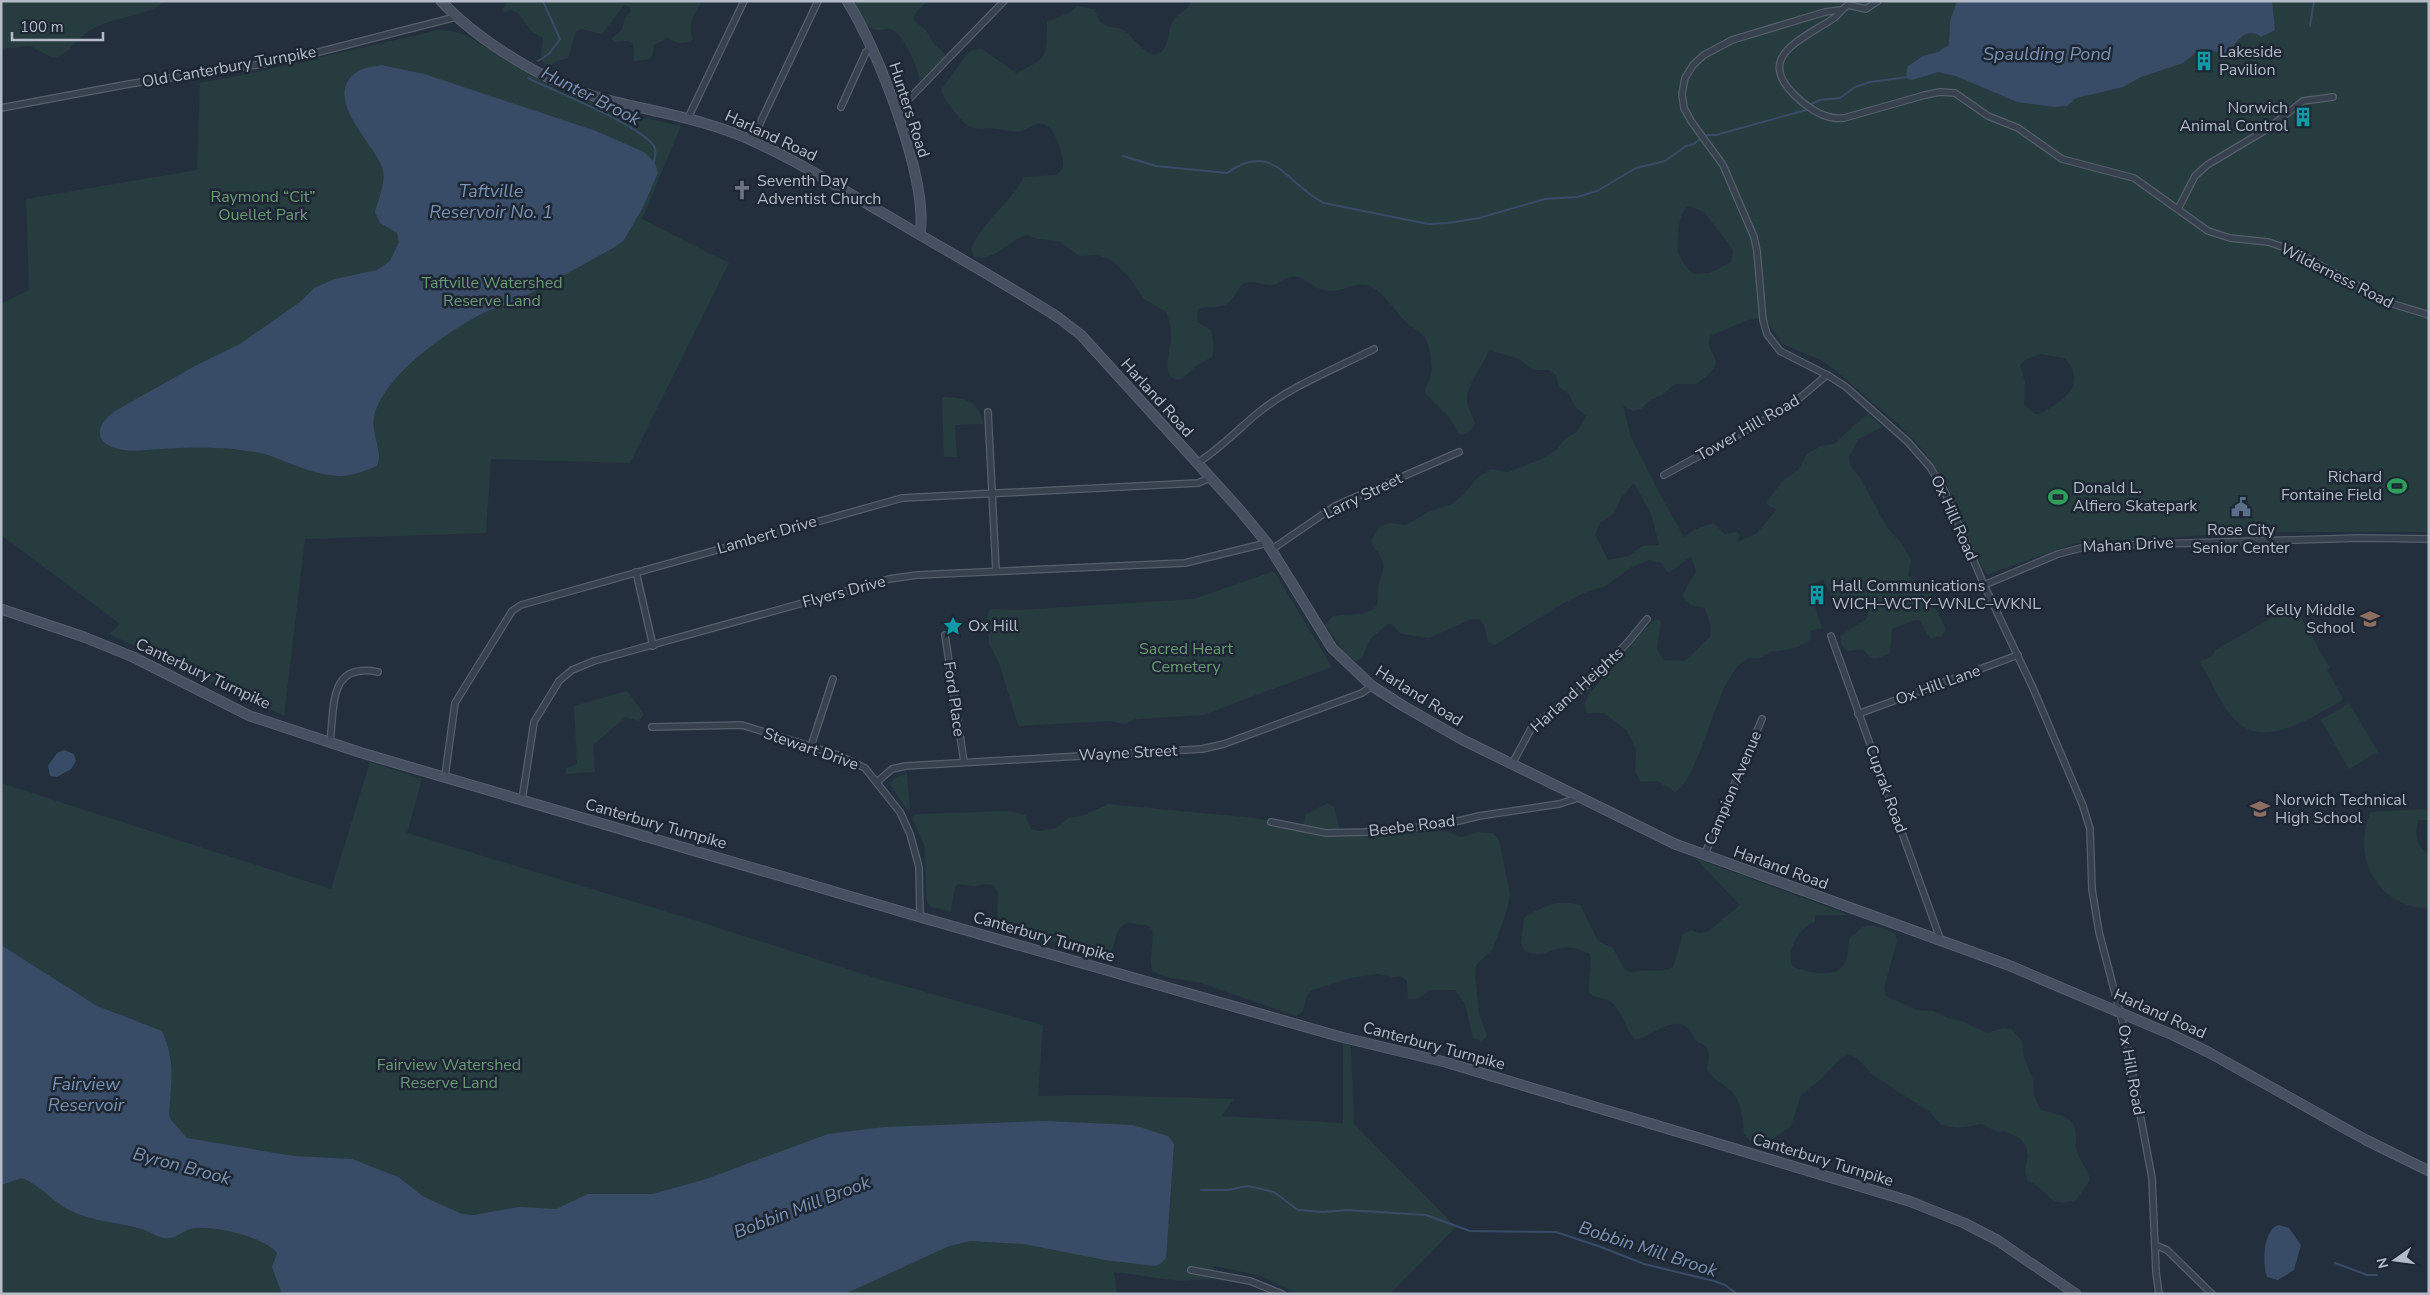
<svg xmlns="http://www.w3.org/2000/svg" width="2430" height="1295" font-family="'Nunito Sans',sans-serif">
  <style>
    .green { fill: #263c3f; fill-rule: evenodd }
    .water { fill: #394c67 }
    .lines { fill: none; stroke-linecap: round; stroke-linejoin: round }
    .stream { stroke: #394c67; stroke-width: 2 }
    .street-casing { stroke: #565f6c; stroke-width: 8 }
    .secondary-casing { stroke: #565f6c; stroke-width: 11 }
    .street { stroke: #38414e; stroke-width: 5.5 }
    .secondary { stroke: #465061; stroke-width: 9 }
    .labels { text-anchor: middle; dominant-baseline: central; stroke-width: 5; stroke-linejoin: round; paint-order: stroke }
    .poi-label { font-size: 16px; fill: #b4bcc9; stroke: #1d2633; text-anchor: start }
    .street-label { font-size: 16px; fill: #b4bcc9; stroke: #1d2633 }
    .park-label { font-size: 16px; fill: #6b9a76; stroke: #1d2633 }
    .water-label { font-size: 18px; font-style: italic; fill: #7c92b1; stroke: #1d2633 }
  </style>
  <rect width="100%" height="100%" fill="#242f3e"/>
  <g class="green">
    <path d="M1,1H166C162,3 157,7 153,9C131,18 106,19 86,33C73,42 68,55 53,58L30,46L1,49Z"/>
    <path d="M508,1H702C695,12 686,26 693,39L691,42L679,43L667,38L654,45L653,54L650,59L634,61C633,46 638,38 616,42L611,39L622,30L625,18L631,11L630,7L624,5L602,34L582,29L576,31L568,58L555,62L549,67L543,64L541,54L543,38L532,32L518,13L511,10L504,13L503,9Z"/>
    <path d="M854,1H928L916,12L913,20L926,30L934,44L945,54V57L920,81C918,69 905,36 893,30C888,27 883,31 878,30C865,30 856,12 854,1Z"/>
    <path d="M1191,1H2429V532H2261L2075,543L1987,575L1976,556L1947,485L1923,450L1899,425L1835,370L1821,360L1782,344L1768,322L1757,318L1748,320L1710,336C1703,358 1735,357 1696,384H1675L1662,395L1650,400L1641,409L1633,411L1623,406L1631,437L1662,498L1684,537L1694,530L1713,523L1725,534L1737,532L1740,535L1738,542L1757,533L1777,509L1770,507L1767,504L1768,500L1784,479L1798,470L1807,454L1821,446L1834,444L1868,413L1882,427L1859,439L1849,457L1850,465L1860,478L1887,527L1901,543L1911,560L1908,576L1922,584L1933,596L1935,607L1946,629L1942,636L1930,638L1919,620H1915L1892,629L1890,653C1874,659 1875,663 1863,649L1847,651L1841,644L1840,636L1866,619L1868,616L1869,602L1863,596H1847L1833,600L1824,580C1808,584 1814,588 1809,599L1815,607L1822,628L1810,631L1811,639C1800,648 1789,650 1776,651C1771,651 1767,654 1762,657C1757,659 1752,657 1747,659C1740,661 1733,673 1729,679C1715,700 1695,784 1675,792L1657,781L1641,782L1635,771L1636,750L1627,731L1604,713H1587L1584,705L1589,694L1640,634L1655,619L1661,621L1657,649L1663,660L1685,661L1710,637L1711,626L1705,608L1691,605L1682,596L1696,571L1691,556L1670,572L1666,571L1661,563L1649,560L1630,568L1604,587L1589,591L1562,604L1495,645L1488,642L1484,625L1479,619H1471L1429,638L1401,634L1392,624H1388L1370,639L1362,658L1356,661L1348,656L1325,625L1333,616C1344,614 1358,616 1368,612C1383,606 1376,595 1379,583C1380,576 1385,571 1383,564C1380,545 1360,548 1382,525L1390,523L1406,525L1428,512L1452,504L1465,493L1477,478L1491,469L1508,472L1539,460L1555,451L1566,438L1577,432L1586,416L1574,405L1569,394L1559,387L1556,375L1549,370H1533L1519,359L1489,350C1484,365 1466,385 1467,401C1468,409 1473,416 1475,424L1473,428L1463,435L1459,434L1449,417L1425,393C1425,385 1429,383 1431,376C1433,367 1431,354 1428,345C1427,342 1426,337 1423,335C1419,330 1412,328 1408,324C1398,315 1380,287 1367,285C1354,282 1342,292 1329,291C1302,287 1305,265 1274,285C1265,286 1258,282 1250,282C1237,282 1236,300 1225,305C1216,309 1208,305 1198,309L1197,322L1211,330C1213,340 1215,347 1212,357L1197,365L1182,379L1178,380C1159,376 1172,347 1171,336C1171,328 1169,319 1166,312L1144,299L1129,277L1112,260L1096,255L1079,256L1059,241L1038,239L1026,235C1010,240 993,262 974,257L971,249C983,220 1010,204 1024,177L1056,175C1059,172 1062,170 1063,166C1064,155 1054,125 1043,124C1034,122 1029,129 1021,131C1013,133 1006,130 998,129C989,127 979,130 971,127C963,125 943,98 941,90L966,55L973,50L982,49L1016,73C1050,57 1046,57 1047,22L1071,12L1077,6L1094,9C1096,13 1098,19 1101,22C1107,30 1119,25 1126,32C1136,40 1156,71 1167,43C1169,36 1169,27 1173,21C1178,13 1188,11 1191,1ZM1689,206L1704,212L1733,250L1731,262L1710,273L1694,274C1688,270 1679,258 1678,251C1677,240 1678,211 1689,206ZM2040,354L2064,358C2085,380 2071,395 2050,408C2044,411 2042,414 2035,414L2024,404L2025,382L2020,365L2025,360ZM1634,483L1651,514L1659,545L1642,546L1629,556L1608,560L1595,535L1600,523L1614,513L1621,498Z"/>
    <polygon points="438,30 451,31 465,35 565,94 637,116 681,126 642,219 729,263 630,463 491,459 486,533 305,539 284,716 109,634 120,624 1,535 1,304 29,290 26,199 197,170 200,83 253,73"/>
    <path d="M942,397C962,397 980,400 983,424L955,425L957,457H944Z"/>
    <polygon points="1274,571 1332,667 1203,715 1136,719 1125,724 1108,721 1020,726 1017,722 999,663 989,644 987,616 990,609 1018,610 1194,599"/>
    <path d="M2294,605L2330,668L2327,670L2343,698L2342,700C2315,716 2265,750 2236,721C2221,706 2211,681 2200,662L2213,655L2215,650Z"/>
    <polygon points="627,691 644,714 639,721 626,717 593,745 595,772 566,774 566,768 577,764 574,706"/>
    <polygon points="2349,703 2378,752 2349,769 2321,720"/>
    <polygon points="370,762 422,779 407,833 694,920 872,977 1043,1025 1038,1096 1094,1095 1234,1099 1222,1116 1343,1123 1343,1044 1351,1046 1354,1124 1456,1227 1390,1294 1299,1294 1261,1276 1214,1266 1213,1279 1180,1281 1114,1272 1117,1294 1,1294 1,783 331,889"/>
    <polygon points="907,773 910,809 907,810 890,784 894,778"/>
    <path d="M1327,803L1334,807L1340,831L1346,836L1445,831L1461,837L1477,832L1493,833L1499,840L1510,894L1507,910L1493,949L1476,965L1475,973L1479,1014L1487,1035L1485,1039L1481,1041L1473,1038L1465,1004L1455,990H1430L1416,999H1408L1407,981L1401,976L1393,977L1377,974L1351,978L1312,990L1307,996L1303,1011L1296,1016L1201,983L1167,977L1152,971C1149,958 1154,944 1152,930C1148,924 1145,925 1138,925C1135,924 1130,922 1127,923C1113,928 1117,947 1108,956L1055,942L1021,936L1001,926L997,919L998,893L994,885L986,884L974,886L958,884L955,887L951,911L931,907L926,900L925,847L913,820L914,815L918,814L1009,811L1025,815L1031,829L1039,831L1056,828L1069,818L1085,815L1108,804L1255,818L1296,826L1304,823L1305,815Z"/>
    <path d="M2429,809V820H2419C2413,834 2417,846 2429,855V908C2378,909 2350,855 2371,812Z"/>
    <path d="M1695,858L1849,915H1815V922C1800,926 1785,952 1793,967C1806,972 1840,981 1846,960C1849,952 1847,945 1850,937C1856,934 1858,930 1863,927C1871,922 1887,930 1895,933L1897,941L1884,988L1886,996L1916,1010L1933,1011L1948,1018L1964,1022L1987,1033L2003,1028L2011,1029L2022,1041L2024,1057L2033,1080L2034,1096L2041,1110C2056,1114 2077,1116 2076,1135C2076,1141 2075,1146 2077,1151C2080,1162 2088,1169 2090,1180L2076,1200C2048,1209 2050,1191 2027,1180L2025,1171L2028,1155L2026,1146L2020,1139L2005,1131L1998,1132L1982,1124L1957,1128L1941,1125L1930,1112L1873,1075L1856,1057L1848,1055L1840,1059L1820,1080L1801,1095L1791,1126L1764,1145L1756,1146L1744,1134C1743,1120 1742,1103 1732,1092C1724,1083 1714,1081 1707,1070C1708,1062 1712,1051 1704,1045C1700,1042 1701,1045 1697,1041C1693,1038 1692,1032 1688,1028C1673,1014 1649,1039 1635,1039C1624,1028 1623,1011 1611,1002C1604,997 1596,999 1589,993C1588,981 1593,963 1589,953C1583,952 1579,949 1573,948C1556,944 1545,960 1525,951L1521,943L1524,918C1542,906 1558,899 1580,905L1598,941L1613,948L1625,970L1632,973C1646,967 1659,975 1673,967L1683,934L1691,930L1699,933L1707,932L1740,905Z"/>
  </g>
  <g class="water">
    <path d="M1957,1H2272L2275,30L2261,37C2244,23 2235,49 2224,54L2207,49H2200L2183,63L2141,77L2123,87L2076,98L2067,106L2054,107L2017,102L1956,76L1938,72L1912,80L1908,79L1906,73L1908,66L1923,56L1938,52L1949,45L1950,21Z"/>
    <path d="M381,65L424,74L596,131L644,152L655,163L658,173L642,209L624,240L615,247C582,265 549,284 515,301C505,307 493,308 483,313C446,333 394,368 377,407C366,430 385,450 377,466C365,471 354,475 341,476C316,476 291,463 268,455C258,452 245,451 234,449C211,447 185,447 162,449C150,449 136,452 124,450C95,446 92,428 115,411L195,366L240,344L300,302L314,288L335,279L377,270L390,261L399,242L397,233L380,223L375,212C378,200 386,182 383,170C376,144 319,97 358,71C364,67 374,67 381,65Z"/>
    <polygon points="64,750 74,754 76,761 71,769 57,777 50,776 48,766 57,753"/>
    <path d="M1,945L97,1006L162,1031C176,1063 171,1081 169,1115L171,1120L187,1138L293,1156L352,1159L398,1177L424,1197L462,1214L474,1215L519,1207L556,1209L588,1194H653L706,1179L828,1134L884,1127L1045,1121L1133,1125L1168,1136L1174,1144L1166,1258L1160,1264L1155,1266L1105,1260L1024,1244L970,1241L949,1246L845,1294H282L272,1267L277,1253C262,1236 216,1226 195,1228C183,1229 175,1241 163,1238C155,1236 147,1230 139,1228C115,1222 91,1221 69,1210C52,1201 40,1185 22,1178L1,1185Z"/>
    <path d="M2279,1225L2289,1228L2301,1245L2294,1270L2278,1280L2267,1277C2262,1264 2263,1229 2279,1225Z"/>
  </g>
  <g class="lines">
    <g class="stream">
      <polyline points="2310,26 2314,1"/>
      <polyline points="538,61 549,54 560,39 543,1"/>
      <path d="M528,78C558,93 637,123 654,146C657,151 655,156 654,161"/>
      <polyline points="1811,104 1820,100 1840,98 1855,87 1870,82 1908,77"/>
      <polyline points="1707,135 1716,135 1806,110"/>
      <path d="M1123,156L1156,166L1227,173C1275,139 1287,186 1324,203L1428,224L1448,223L1479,218L1545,199L1577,197L1597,191L1636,168L1665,161L1686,146L1694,144L1699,140"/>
      <polyline points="1201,1190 1227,1190 1248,1186 1274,1192 1298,1210 1323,1212 1347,1210 1426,1215 1470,1231 1556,1232 1601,1247 1644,1264 1714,1281 1725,1285 1737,1294"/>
      <polyline points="2335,1263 2367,1275 2377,1275"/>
    </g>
    <defs>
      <g id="street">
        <path d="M1878,1L1866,9L1848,5C1840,10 1839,16 1831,20C1795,43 1752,60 1802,102C1815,112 1828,120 1844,118L1925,95L1940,92L1955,93L1988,116L2018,128L2062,159L2134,178L2208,231L2230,238L2268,242L2292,250L2390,303L2429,315"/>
        <polyline points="1840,10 1825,12 1732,40 1704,55 1693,65 1685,78 1682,94 1684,108 1691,121 1723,165 1754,237 1757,251 1763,320 1767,334 1780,351 1829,376 1846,387 1908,442 1930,467 1944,490 1984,585 2033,688 2083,806 2090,829 2092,889 2099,932 2124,1028 2152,1178 2156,1272 2159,1294"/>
        <polyline points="894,105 908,100 1004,1"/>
        <polyline points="841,107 866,52 872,48"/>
        <polyline points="1,108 129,84 263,64 307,55 456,17"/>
        <polyline points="688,118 744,1"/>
        <polyline points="752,140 818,1"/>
        <polyline points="2178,209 2195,176 2207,165 2269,128 2303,101 2333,97"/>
        <polyline points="988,412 996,571"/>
        <path d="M1197,463C1220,449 1238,429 1259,412C1293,385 1335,369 1374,349"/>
        <polyline points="1664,475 1789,407 1827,375"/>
        <polyline points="1271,550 1335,506 1459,452"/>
        <polyline points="636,572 653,646"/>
        <polyline points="1984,585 2058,554 2089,546 2360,538 2429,539"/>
        <polyline points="945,635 964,762"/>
        <polyline points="1831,636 1941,941"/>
        <polyline points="1858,714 2018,655"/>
        <polyline points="652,727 742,725 838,755 865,768 900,812 910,834 919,867 920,917"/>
        <path d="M330,741C335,706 328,662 378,672"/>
        <polyline points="811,746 833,679"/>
        <polyline points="1512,764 1532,727 1587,685 1628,642 1647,619"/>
        <polyline points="445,776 455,703 512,611 521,605 902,498 1198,483 1210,478"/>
        <polyline points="877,782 892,769 906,766 1202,749 1224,744 1362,693 1372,686"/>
        <polyline points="522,800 534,722 559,681 572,670 594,661 889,579 917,575 1185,563 1267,543"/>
        <polyline points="1271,822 1326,833 1365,832 1442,825 1479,816 1559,804 1581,797"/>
        <polyline points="1704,856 1762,719"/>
        <polyline points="2155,1245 2167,1250 2212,1294"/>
        <polyline points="1191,1270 1250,1281 1282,1294"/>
      </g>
      <g id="secondary">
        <path d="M441,1C479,42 550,85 604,99C654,112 706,119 753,141C800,162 843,190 888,216C945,250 1003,282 1059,318L1081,335L1239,509L1267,543L1332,648L1372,686L1405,707L1463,740L1675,844L2008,965L2175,1036L2208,1052L2366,1140L2429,1171"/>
        <path d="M847,1C877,47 929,181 920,233"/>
        <polyline points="1,609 84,637 133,657 250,716 362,753 920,917 1341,1037 1445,1062 1909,1201 1964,1223 1997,1240 2076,1294"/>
      </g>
    </defs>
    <use href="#street" class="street-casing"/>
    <use href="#secondary" class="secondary-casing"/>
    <use href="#street" class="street"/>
    <use href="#secondary" class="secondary"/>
  </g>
  <defs>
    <symbol id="building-bare" viewBox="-9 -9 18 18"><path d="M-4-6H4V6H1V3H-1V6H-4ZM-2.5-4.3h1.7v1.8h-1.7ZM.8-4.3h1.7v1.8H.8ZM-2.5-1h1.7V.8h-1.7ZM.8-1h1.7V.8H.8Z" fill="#0f9aa8" stroke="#1d2633" stroke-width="2.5" paint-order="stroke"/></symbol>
    <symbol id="church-bare" viewBox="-9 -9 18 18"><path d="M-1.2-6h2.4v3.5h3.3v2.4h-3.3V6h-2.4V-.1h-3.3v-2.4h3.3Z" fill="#6b7280" stroke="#1d2633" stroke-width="2.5" paint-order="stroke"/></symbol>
    <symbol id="stadium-bare" viewBox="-9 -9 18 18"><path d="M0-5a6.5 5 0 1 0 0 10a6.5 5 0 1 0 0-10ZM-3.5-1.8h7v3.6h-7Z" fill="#2e9e5b" stroke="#1d2633" stroke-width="2.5" paint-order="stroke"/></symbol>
    <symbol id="civic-bare" viewBox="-9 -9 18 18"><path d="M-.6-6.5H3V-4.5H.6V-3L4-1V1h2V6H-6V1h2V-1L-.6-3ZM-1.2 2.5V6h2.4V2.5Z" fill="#5c6f8a" stroke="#1d2633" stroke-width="2.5" paint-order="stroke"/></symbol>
    <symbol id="school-bare" viewBox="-9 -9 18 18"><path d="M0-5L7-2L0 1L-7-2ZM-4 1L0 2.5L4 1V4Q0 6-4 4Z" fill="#8d6e63" stroke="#1d2633" stroke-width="2.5" paint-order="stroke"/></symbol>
    <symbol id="sight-bare" viewBox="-9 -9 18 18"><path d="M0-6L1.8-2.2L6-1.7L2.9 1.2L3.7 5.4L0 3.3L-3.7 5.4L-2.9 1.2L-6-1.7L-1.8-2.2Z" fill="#0f9aa8" stroke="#1d2633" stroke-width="2.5" paint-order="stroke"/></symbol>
  </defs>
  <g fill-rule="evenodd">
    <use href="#building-bare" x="2190" y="47" width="28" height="28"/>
    <use href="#building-bare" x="2289" y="103" width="28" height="28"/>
    <use href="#church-bare" x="728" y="176" width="28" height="28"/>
    <use href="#stadium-bare" x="2383" y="472" width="28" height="28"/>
    <use href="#stadium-bare" x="2044" y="483" width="28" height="28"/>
    <use href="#civic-bare" x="2227" y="493" width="28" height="28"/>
    <use href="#building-bare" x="1803" y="581" width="28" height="28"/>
    <use href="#school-bare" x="2356" y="605" width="28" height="28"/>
    <use href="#sight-bare" x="939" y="612" width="28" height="28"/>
    <use href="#school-bare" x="2246" y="795" width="28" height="28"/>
  </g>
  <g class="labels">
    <g class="poi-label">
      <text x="2219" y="52">Lakeside<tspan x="2219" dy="18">Pavilion</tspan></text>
      <text x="2288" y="108" text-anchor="end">Norwich<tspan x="2288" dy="18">Animal Control</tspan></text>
      <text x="757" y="181">Seventh Day<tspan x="757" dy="18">Adventist Church</tspan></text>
      <text x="2382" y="477" text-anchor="end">Richard<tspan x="2382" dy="18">Fontaine Field</tspan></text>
      <text x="2073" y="488">Donald L.<tspan x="2073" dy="18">Alfiero Skatepark</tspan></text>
      <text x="2241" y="530" text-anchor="middle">Rose City<tspan x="2241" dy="18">Senior Center</tspan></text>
      <text x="1832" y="586">Hall Communications<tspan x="1832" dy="18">WICH–WCTY–WNLC–WKNL</tspan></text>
      <text x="2355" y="610" text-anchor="end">Kelly Middle<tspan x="2355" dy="18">School</tspan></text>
      <text x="968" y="626">Ox Hill</text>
      <text x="2275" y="800">Norwich Technical<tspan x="2275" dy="18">High School</tspan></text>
    </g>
    <g class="street-label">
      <text transform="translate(229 67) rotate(-10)">Old Canterbury Turnpike</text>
      <text transform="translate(909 110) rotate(72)">Hunters Road</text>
      <text transform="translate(771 136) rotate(25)">Harland Road</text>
      <text transform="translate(2337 276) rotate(27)">Wilderness Road</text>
      <text transform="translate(1157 398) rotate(48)">Harland Road</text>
      <text transform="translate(1748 428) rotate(-30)">Tower Hill Road</text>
      <text transform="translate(1363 496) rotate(-26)">Larry Street</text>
      <text transform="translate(1954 518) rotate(66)">Ox Hill Road</text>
      <text transform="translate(767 535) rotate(-16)">Lambert Drive</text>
      <text transform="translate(2128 545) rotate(-3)">Mahan Drive</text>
      <text transform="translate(844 592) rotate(-15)">Flyers Drive</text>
      <text transform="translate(203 674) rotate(25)">Canterbury Turnpike</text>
      <text transform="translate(1938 685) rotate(-20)">Ox Hill Lane</text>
      <text transform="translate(1577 690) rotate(-42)">Harland Heights</text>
      <text transform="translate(1419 696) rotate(32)">Harland Road</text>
      <text transform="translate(954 699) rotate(82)">Ford Place</text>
      <text transform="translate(811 749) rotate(19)">Stewart Drive</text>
      <text transform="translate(1128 753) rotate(-3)">Wayne Street</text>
      <text transform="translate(1733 788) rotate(-67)">Campion Avenue</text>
      <text transform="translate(1886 789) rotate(70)">Cuprak Road</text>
      <text transform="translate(656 824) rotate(16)">Canterbury Turnpike</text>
      <text transform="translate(1412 826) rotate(-7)">Beebe Road</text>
      <text transform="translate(1781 868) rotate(20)">Harland Road</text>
      <text transform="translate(1044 937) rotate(16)">Canterbury Turnpike</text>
      <text transform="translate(2160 1014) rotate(24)">Harland Road</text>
      <text transform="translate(1434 1046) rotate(15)">Canterbury Turnpike</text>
      <text transform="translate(2131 1070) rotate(80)">Ox Hill Road</text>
      <text transform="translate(1823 1160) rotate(17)">Canterbury Turnpike</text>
    </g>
    <g class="park-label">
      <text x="263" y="197">Raymond “Cit”<tspan x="263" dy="18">Ouellet Park</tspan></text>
      <text x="492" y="283">Taftville Watershed<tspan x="492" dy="18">Reserve Land</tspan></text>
      <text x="1186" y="649">Sacred Heart<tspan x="1186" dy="18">Cemetery</tspan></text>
      <text x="449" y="1065">Fairview Watershed<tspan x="449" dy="18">Reserve Land</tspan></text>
    </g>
    <g class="water-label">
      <text x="2047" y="54">Spaulding Pond</text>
      <text transform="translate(591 96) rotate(27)">Hunter Brook</text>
      <text x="491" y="191">Taftville<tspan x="491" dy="21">Reservoir No. 1</tspan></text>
      <text x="86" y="1084">Fairview<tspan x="86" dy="21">Reservoir</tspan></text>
      <text transform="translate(182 1166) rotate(15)">Byron Brook</text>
      <text transform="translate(802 1207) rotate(-21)">Bobbin Mill Brook</text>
      <text transform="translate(1648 1249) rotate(18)">Bobbin Mill Brook</text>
    </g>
  </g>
  <rect width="2430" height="1295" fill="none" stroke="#b4bcc9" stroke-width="5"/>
  <g transform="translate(2395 1260) rotate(256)" stroke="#1d2633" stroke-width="4" paint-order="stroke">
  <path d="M0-4L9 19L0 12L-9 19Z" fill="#b4bcc9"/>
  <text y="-8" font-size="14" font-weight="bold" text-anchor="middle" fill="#b4bcc9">N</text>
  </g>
  <path d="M12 32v8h91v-8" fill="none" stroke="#b4bcc9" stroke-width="2.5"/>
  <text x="20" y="32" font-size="15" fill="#b4bcc9" stroke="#1d2633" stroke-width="4" paint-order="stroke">100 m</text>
</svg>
